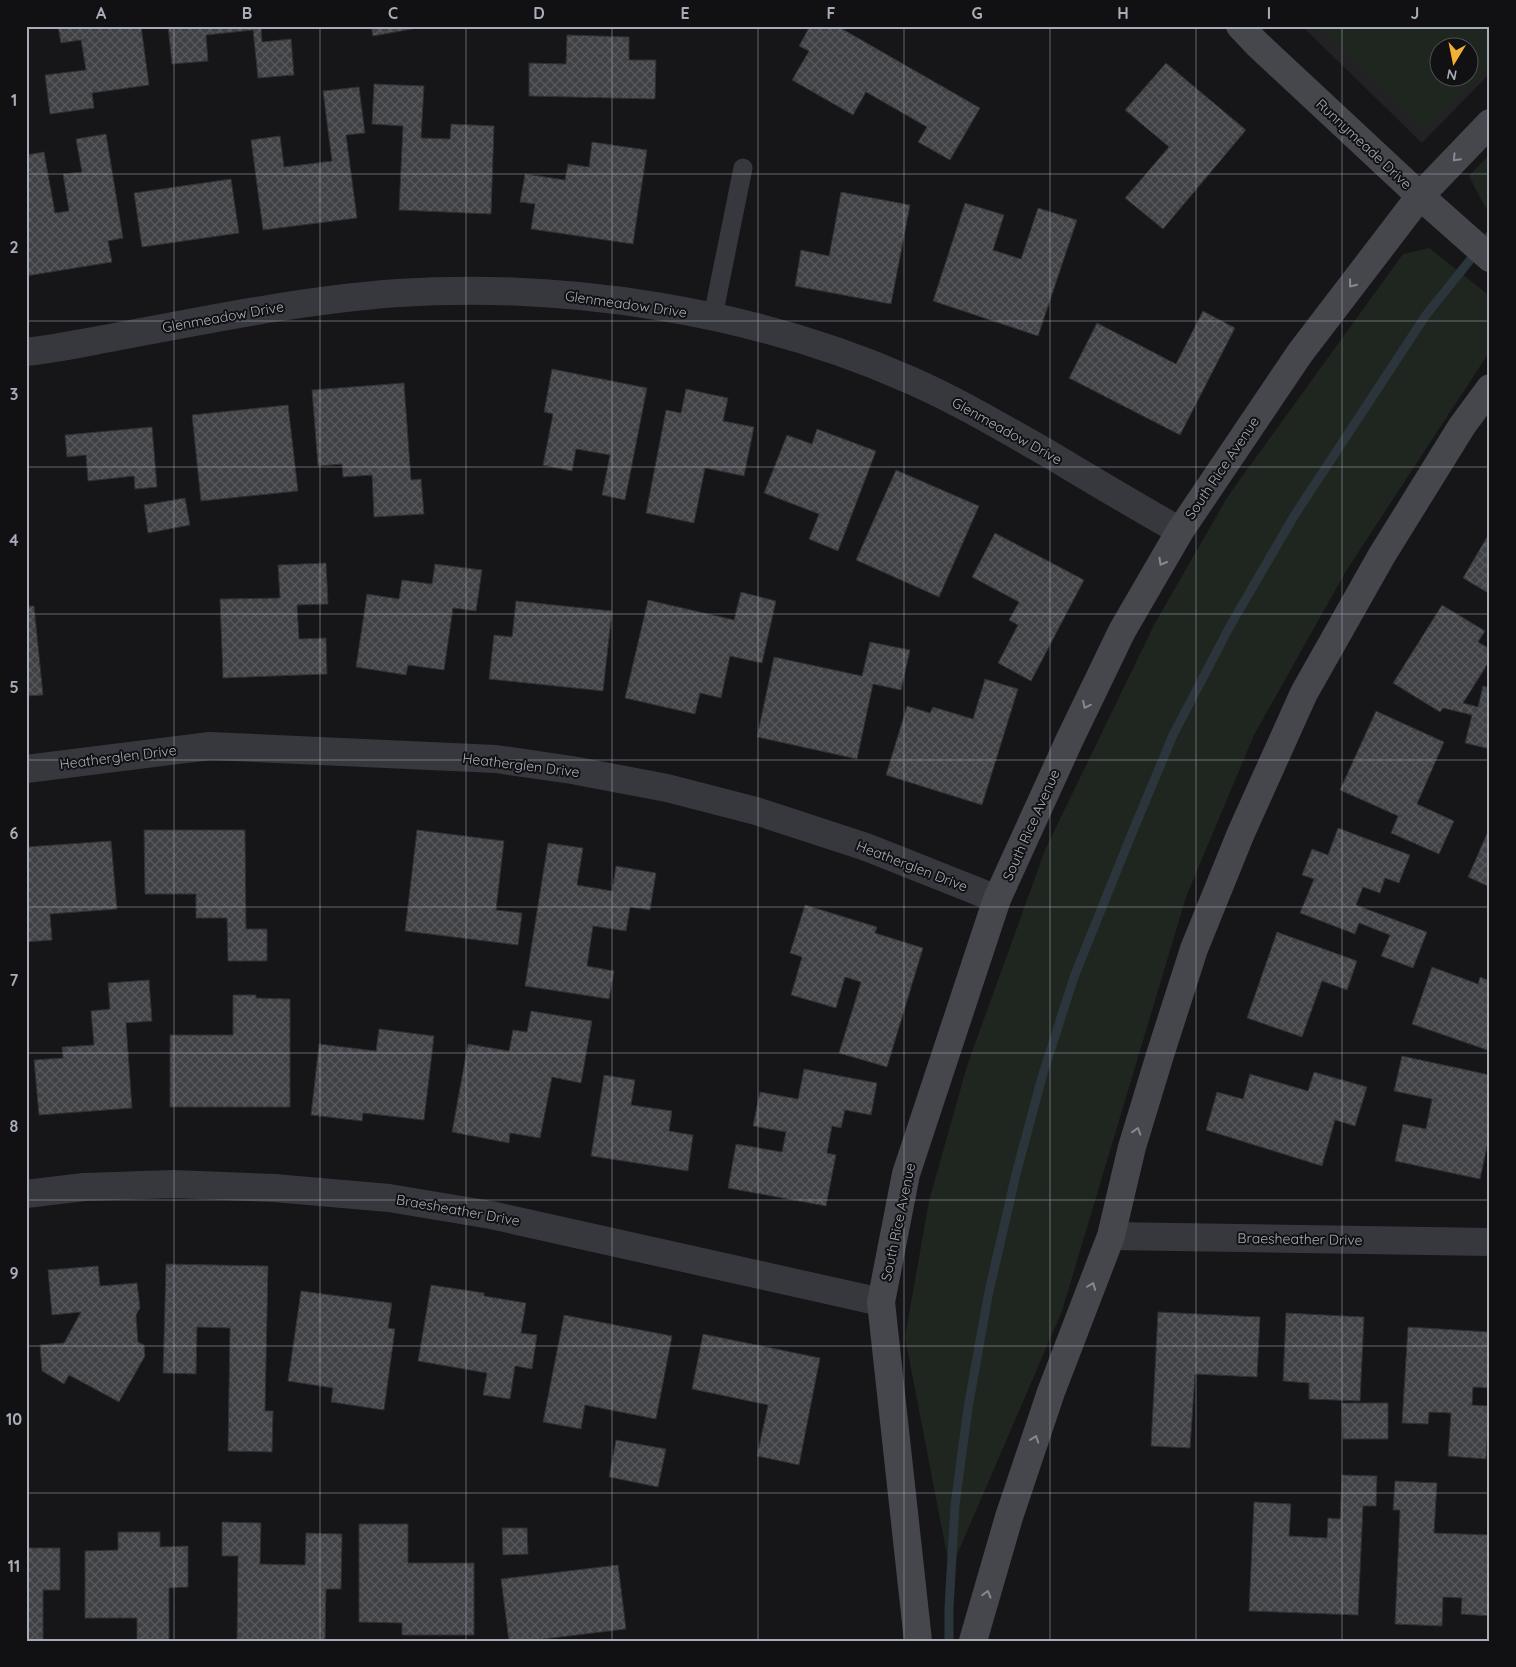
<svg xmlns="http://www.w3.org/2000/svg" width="1516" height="1667" font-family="Quicksand,sans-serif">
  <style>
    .built { fill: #222225; fill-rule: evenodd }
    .grass { fill: #1e261f; fill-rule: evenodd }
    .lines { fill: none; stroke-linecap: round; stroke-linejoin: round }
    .stream { stroke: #2c353c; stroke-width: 9 }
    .building { fill: url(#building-cross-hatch); stroke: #303034 }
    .lane { stroke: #37383d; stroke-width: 19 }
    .street { stroke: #37383d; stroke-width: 28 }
    .secondary { stroke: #45474d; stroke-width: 28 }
    .oneway { stroke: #858993 }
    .grid { fill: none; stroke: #a8adb8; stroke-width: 1; stroke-opacity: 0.55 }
    .labels { text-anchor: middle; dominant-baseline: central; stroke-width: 4; stroke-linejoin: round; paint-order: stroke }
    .street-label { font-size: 14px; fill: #a8adb8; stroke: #111113 }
    .neatline { fill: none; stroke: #a8adb8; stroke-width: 2 }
    .grid-label { font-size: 16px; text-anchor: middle; font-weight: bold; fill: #a8adb8 }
  </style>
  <defs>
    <pattern id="building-cross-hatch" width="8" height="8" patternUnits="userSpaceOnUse" patternTransform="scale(1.25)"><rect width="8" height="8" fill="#404145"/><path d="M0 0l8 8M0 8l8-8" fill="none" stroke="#595a5e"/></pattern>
  </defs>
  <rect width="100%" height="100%" fill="#161618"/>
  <path class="built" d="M1302,26H1490V73L1422,143ZM1438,48H1468V78H1438Z"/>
  <g class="grass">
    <path d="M1316,26H1490V66L1423,133ZM1438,48H1468V78H1438Z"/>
    <polygon points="1490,154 1490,210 1485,207 1469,176"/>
    <polygon points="1429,248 1490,296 1490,351 1346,571 1254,735 1186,897 1062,1311 950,1571 905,1337 929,1201 967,1066 1045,850 1154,625 1228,496 1403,254"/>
  </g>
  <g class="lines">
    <polyline class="stream" points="949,1641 949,1608 955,1505 968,1408 988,1296 1016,1174 1042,1077 1074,977 1130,838 1173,735 1230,626 1294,516 1426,315 1490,235"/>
  </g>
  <g class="building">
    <polygon points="58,26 141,26 149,85 92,93 94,108 50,114 45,75 86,70 81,40 61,43"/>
    <polygon points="168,26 261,26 262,42 291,39 294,75 258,78 253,30 206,35 208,61 172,64"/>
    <polygon points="371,26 412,26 412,29 373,36"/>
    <polygon points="810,26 837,26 980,108 950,160 918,142 927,127 866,92 853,115 792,80 809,51 799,46"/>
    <polygon points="567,35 629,37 629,60 656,60 655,99 529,96 529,63 566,64"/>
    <polygon points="1166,63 1246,130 1163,229 1125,198 1169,147 1125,110"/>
    <polygon points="374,84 424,86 421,138 450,139 451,124 494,126 491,214 399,210 403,126 372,124"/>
    <polygon points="359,87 365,133 346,135 357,218 263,230 251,140 280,136 284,167 332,161 323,91"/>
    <polygon points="106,134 123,238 108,241 112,262 26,276 26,155 44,152 55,213 69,211 63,174 82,172 76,139"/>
    <polygon points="592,142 647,150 633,244 531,229 535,204 520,202 525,174 565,180 568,164 589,167"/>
    <polygon points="231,179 239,233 142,247 134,193"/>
    <polygon points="841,192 910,205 891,304 795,286 801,250 829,256"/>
    <polygon points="965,203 1004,215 993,250 1021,259 1038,208 1077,220 1038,336 933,301"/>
    <polygon points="1203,311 1235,328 1180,435 1069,378 1097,323 1176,364"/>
    <polygon points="552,369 647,388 625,500 602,495 610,455 576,449 572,471 543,465 553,414 544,412"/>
    <polygon points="404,383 411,480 421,479 424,514 374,517 372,475 343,477 342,464 318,466 312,390"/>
    <polygon points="686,389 728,398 723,421 754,427 744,476 705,468 694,523 646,513 666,410 681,413"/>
    <polygon points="288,405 298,491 201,501 192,415"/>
    <polygon points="152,427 157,487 135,489 134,476 88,481 86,455 67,457 65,435"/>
    <polygon points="817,429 876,451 838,551 809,539 819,514 764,493 787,435 812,444"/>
    <polygon points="896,470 979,506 939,597 856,560"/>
    <polygon points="185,498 190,525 148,533 144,505"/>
    <polygon points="1490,532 1490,594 1463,578"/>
    <polygon points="995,533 1084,580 1031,681 998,663 1018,625 1009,620 1019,602 972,577"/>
    <polygon points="326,563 328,604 297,605 299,639 326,638 327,674 223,678 220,599 280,598 278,565"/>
    <polygon points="435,564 482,570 476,611 453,608 444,670 408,665 406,675 356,667 367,594 399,599 402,580 432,584"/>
    <polygon points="741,592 776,601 762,663 730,656 721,698 700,693 695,714 625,698 648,600 734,620"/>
    <polygon points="516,601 612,611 603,691 489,679 494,635 512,637"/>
    <polygon points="1442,605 1485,631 1478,642 1490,649 1490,660 1463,703 1478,707 1483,686 1490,688 1490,749 1465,743 1472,715 1443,708 1440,712 1393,683"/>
    <polygon points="26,606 34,606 43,695 26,696"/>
    <polygon points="870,642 910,650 901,690 873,684 857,759 757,737 774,657 862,676"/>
    <polygon points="985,679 1018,689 982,805 886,775 907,706 930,713 933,707 973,719"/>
    <polygon points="1376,711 1444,742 1417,804 1454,821 1439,854 1391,833 1398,816 1340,790"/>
    <polygon points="1490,827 1490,887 1468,877"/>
    <polygon points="1338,828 1410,855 1399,883 1385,878 1380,893 1363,887 1356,905 1427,932 1413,968 1381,956 1390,935 1359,923 1355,934 1300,913 1314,879 1302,875 1312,849 1328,855"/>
    <polygon points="144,830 245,830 246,929 267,929 267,961 228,961 227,918 196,918 196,894 145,894"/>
    <polygon points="417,830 504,841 496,910 522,913 518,945 405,931"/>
    <polygon points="111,841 117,909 50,914 52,940 26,942 26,847"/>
    <polygon points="548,843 583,848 577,885 612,891 616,866 656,873 650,910 630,907 626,931 593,926 587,966 614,971 609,999 525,986"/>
    <polygon points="805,905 877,927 875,933 923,948 887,1067 839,1053 861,982 845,977 836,1008 791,995 802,957 790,953"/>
    <polygon points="1277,932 1357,961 1347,990 1322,981 1302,1037 1247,1018"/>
    <polygon points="1432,967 1478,984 1480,977 1490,981 1490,1051 1412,1024"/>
    <polygon points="149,980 152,1021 126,1023 132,1108 39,1115 34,1060 63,1058 62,1047 94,1045 91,1011 110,1009 108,983"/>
    <polygon points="233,995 256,995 256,998 290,999 290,1107 170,1107 170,1035 233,1035"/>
    <polygon points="531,1011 592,1021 581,1083 552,1077 540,1138 510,1133 509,1143 452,1132 468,1044 509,1051 513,1030 527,1032"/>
    <polygon points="379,1029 434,1036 424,1120 363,1113 362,1121 311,1115 319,1044 376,1051"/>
    <polygon points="1402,1056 1490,1075 1490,1133 1480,1179 1395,1161 1403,1124 1426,1129 1432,1099 1394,1091"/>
    <polygon points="804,1069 877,1083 871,1115 845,1110 841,1128 832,1126 827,1153 836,1155 826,1206 728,1188 736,1144 782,1152 786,1132 753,1126 760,1092 798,1099"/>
    <polygon points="1314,1072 1367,1087 1355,1126 1335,1120 1322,1166 1206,1130 1217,1092 1243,1099 1250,1074 1308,1091"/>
    <polygon points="604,1075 635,1080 631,1105 672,1111 669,1131 693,1135 688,1171 591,1156"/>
    <polygon points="166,1264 268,1266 265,1411 273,1411 272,1452 228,1451 230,1328 197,1327 196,1374 163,1373"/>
    <polygon points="98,1266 100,1286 137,1283 140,1308 136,1315 138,1342 144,1345 145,1356 119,1402 69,1375 64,1384 42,1371 40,1345 64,1343 81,1312 52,1315 48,1270"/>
    <polygon points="431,1285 484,1293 484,1296 526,1303 521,1333 537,1335 532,1369 515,1366 510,1399 483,1395 487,1373 418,1361"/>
    <polygon points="301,1291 392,1303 388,1328 395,1329 384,1410 331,1402 333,1388 288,1381"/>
    <polygon points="1158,1312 1260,1317 1257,1377 1195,1374 1190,1448 1151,1446"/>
    <polygon points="1286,1313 1364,1317 1360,1401 1309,1399 1309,1383 1283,1381"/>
    <polygon points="564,1315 672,1336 656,1419 585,1405 581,1429 543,1422"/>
    <polygon points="1408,1327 1490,1332 1488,1388 1473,1387 1472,1405 1489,1406 1486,1459 1448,1456 1451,1413 1429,1412 1428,1424 1402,1423"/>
    <polygon points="703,1334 820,1358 799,1465 757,1456 768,1405 692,1389"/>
    <polygon points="1342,1403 1388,1403 1388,1439 1343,1439"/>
    <polygon points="616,1440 666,1449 658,1487 609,1477"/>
    <polygon points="1342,1475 1377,1476 1376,1506 1363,1506 1358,1615 1249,1611 1254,1502 1291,1504 1289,1536 1327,1538 1328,1518 1340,1519"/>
    <polygon points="1395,1481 1437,1483 1434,1533 1490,1535 1490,1616 1461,1614 1462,1598 1443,1597 1442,1626 1395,1624 1400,1510 1393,1510"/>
    <polygon points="222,1522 261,1523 260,1564 305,1565 306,1533 342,1534 341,1589 326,1589 325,1641 237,1641 238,1556 222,1556"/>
    <polygon points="359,1524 408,1524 408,1563 474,1563 474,1635 402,1635 402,1623 359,1622"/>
    <polygon points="502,1528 527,1528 528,1554 503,1555"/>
    <polygon points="118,1532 160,1532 160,1547 188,1546 188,1587 169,1588 169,1641 137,1641 137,1618 85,1618 85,1551 118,1550"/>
    <polygon points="26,1548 60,1548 60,1590 43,1590 43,1641 26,1641"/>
    <polygon points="618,1565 626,1629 527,1641 509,1641 501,1579"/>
  </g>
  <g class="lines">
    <polyline class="lane" points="713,316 743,168"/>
    <g class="street">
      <path d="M26,352C54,349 82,343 110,338C206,320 301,300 398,293C567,282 755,311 910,380C958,401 1003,428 1049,454C1092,480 1136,506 1180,531"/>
      <polyline points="26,769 210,746 496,759 572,770 667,788 756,811 866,847 997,899"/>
      <polyline points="26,1194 84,1187 173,1184 274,1188 389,1198 491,1215 881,1302"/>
      <polyline points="1111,1236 1490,1242"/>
    </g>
    <g class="secondary">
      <polyline points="1240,26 1257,44 1420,196 1490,258"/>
      <polyline points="918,1641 881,1302 906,1174 997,899 1069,741 1122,631 1180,531 1300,353 1420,196 1490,123"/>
      <polyline points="973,1641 1009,1517 1051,1392 1111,1236 1132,1147 1160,1055 1194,949 1241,833 1304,693 1382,555 1462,426 1490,388"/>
    </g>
  </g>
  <defs><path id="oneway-chevron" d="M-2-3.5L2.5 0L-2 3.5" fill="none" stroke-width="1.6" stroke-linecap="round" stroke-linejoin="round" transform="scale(1.25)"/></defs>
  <g class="oneway">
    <use href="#oneway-chevron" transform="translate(1456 158) rotate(134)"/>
    <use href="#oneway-chevron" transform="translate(1352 284) rotate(128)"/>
    <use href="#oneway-chevron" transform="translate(1162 562) rotate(120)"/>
    <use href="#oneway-chevron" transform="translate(1086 705) rotate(116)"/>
    <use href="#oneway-chevron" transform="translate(1137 1131) rotate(-73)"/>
    <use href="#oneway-chevron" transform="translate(1092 1286) rotate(-69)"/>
    <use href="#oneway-chevron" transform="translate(1035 1439) rotate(-71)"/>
    <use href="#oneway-chevron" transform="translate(987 1594) rotate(-74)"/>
  </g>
  <path class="grid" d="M174,26V1641M320,26V1641M466,26V1641M612,26V1641M758,26V1641M904,26V1641M1050,26V1641M1196,26V1641M1342,26V1641M26,174H1490M26,321H1490M26,467H1490M26,614H1490M26,760H1490M26,907H1490M26,1053H1490M26,1200H1490M26,1346H1490M26,1493H1490"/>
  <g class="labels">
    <g class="street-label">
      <text transform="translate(1364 144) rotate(43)">Runnymeade Drive</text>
      <text transform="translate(626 304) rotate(8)">Glenmeadow Drive</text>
      <text transform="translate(223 317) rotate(-10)">Glenmeadow Drive</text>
      <text transform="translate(1007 431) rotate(29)">Glenmeadow Drive</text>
      <text transform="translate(1222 468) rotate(-56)">South Rice Avenue</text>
      <text transform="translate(118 757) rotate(-7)">Heatherglen Drive</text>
      <text transform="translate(521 765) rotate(7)">Heatherglen Drive</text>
      <text transform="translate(1031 825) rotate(-66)">South Rice Avenue</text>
      <text transform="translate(912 866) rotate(21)">Heatherglen Drive</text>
      <text transform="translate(458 1210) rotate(10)">Braesheather Drive</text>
      <text transform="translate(898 1222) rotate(-78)">South Rice Avenue</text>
      <text transform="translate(1300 1239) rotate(1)">Braesheather Drive</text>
    </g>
  </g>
  <rect width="1516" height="1667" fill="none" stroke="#111113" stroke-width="55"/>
  <g transform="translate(1454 62) rotate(190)"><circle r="24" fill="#111113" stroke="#4d4f55"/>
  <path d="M0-4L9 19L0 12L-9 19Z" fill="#f2b134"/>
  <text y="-8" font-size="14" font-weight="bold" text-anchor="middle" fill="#a8adb8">N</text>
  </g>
  <rect x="28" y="28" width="1460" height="1612" class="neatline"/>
  <g class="grid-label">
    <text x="101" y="19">A</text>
    <text x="247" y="19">B</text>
    <text x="393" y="19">C</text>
    <text x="539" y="19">D</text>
    <text x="685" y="19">E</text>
    <text x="831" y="19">F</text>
    <text x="977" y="19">G</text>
    <text x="1123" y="19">H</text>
    <text x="1269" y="19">I</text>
    <text x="1415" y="19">J</text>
    <text x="14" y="106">1</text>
    <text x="14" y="253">2</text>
    <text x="14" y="400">3</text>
    <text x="14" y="546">4</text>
    <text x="14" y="693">5</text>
    <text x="14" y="839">6</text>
    <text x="14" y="986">7</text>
    <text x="14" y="1132">8</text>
    <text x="14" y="1279">9</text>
    <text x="14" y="1425">10</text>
    <text x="14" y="1572">11</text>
  </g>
</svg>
